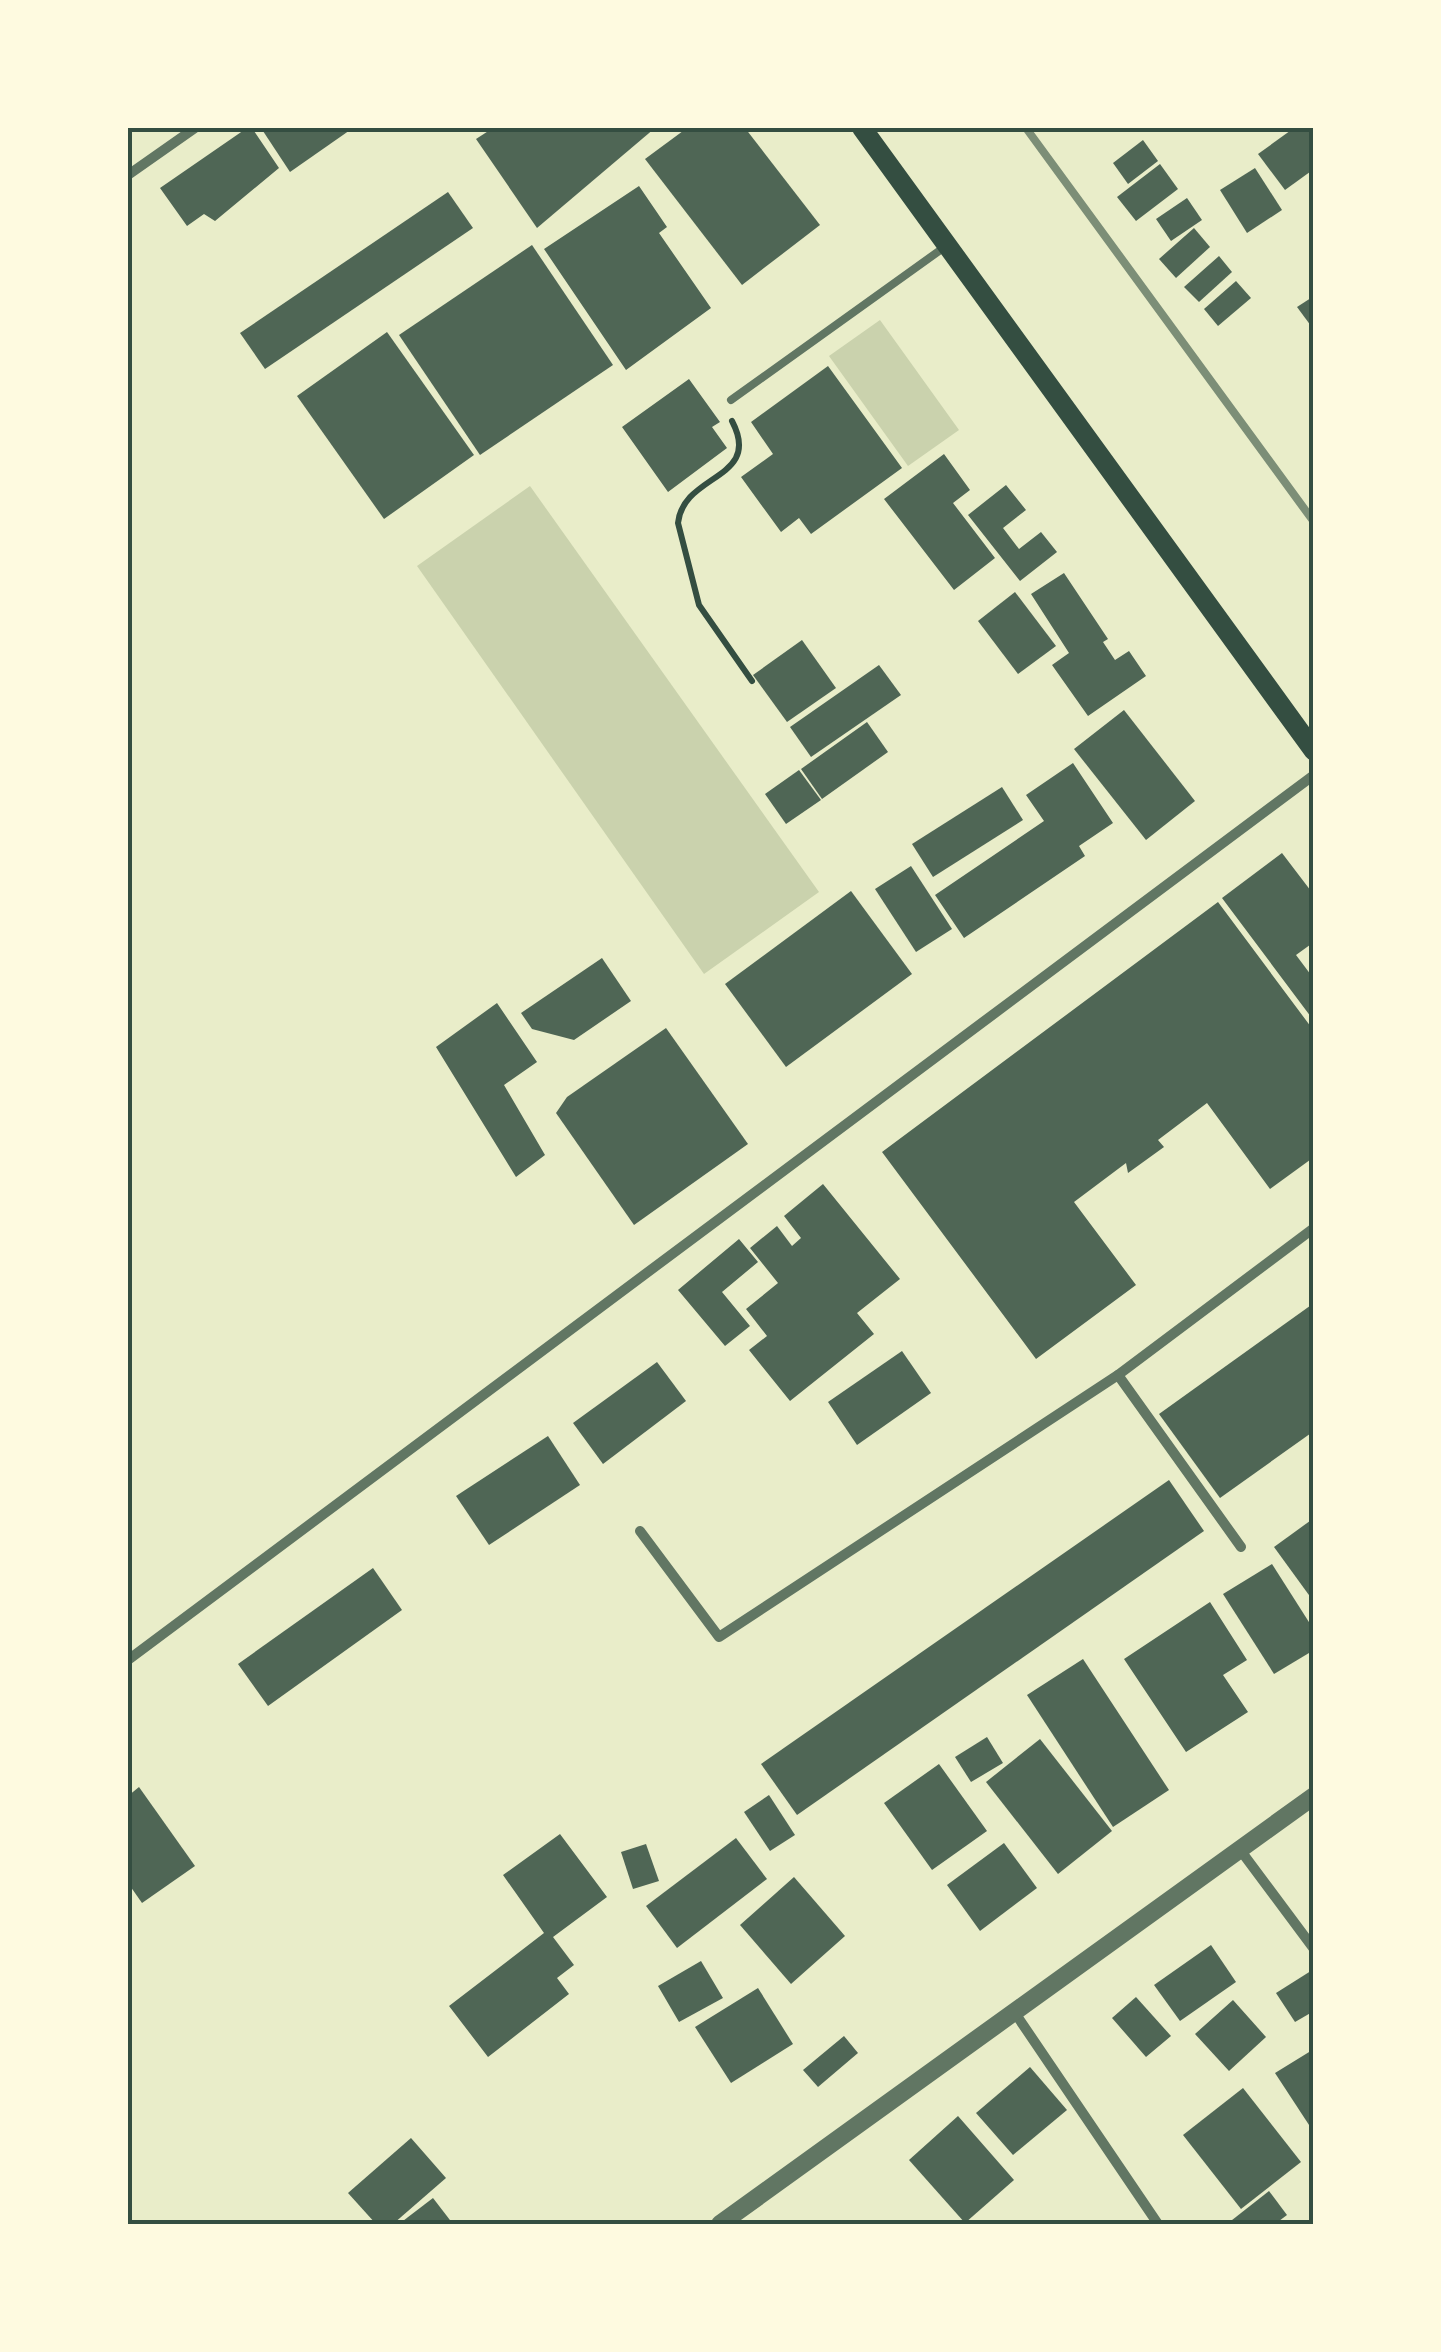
<svg xmlns="http://www.w3.org/2000/svg" width="1441" height="2352" font-family="'Crimson Pro',serif">
  <style>
    .green { fill: #cad2ad }
    .building { fill: #4f6655 }
    .lines { fill: none; stroke-linecap: round; stroke-linejoin: round }
    .path { stroke: #344e41; stroke-width: 6 }
    .service { stroke: #617663; stroke-width: 8 }
    .minor { stroke: #617663; stroke-width: 10 }
    .tertiary { stroke: #617663; stroke-width: 18 }
    .secondary { stroke: #344e41; stroke-width: 20 }
    .rail { stroke: #7c8e77; stroke-width: 8 }
    .neatline { fill: none; stroke: #344e41; stroke-width: 4 }
  </style>
  <rect width="100%" height="100%" fill="#e9edc9"/>
  <g class="green">
    <polygon points="880,320 959,430 908,466 829,356"/>
    <polygon points="530,486 819,892 704,974 417,566"/>
  </g>
  <g class="building">
    <polygon points="247,128 252,128 279,168 215,221 204,214 187,226 160,188"/>
    <polygon points="261,128 353,128 290,172"/>
    <polygon points="493,128 655,128 537,228 476,139"/>
    <polygon points="687,128 745,128 820,225 742,285 645,159"/>
    <polygon points="1294,128 1314,128 1314,169 1285,190 1258,154"/>
    <polygon points="1143,140 1158,161 1128,184 1113,163"/>
    <polygon points="1160,164 1178,189 1136,221 1117,197"/>
    <polygon points="1255,168 1282,210 1247,233 1220,190"/>
    <polygon points="639,186 667,227 659,233 711,308 626,370 544,249"/>
    <polygon points="448,192 473,228 265,369 240,333"/>
    <polygon points="1187,198 1202,220 1171,241 1156,219"/>
    <polygon points="1194,228 1210,247 1176,278 1159,259"/>
    <polygon points="532,245 613,365 480,455 399,335"/>
    <polygon points="1219,256 1232,272 1199,302 1184,287"/>
    <polygon points="1236,281 1251,298 1218,326 1204,309"/>
    <polygon points="1314,296 1314,330 1297,307"/>
    <polygon points="387,332 474,455 384,519 297,396"/>
    <polygon points="828,366 902,468 811,534 799,518 781,532 741,477 773,454 751,422"/>
    <polygon points="689,379 720,422 712,427 727,448 668,492 622,427"/>
    <polygon points="944,454 970,490 953,503 995,558 954,590 884,499"/>
    <polygon points="1006,485 1026,510 1003,528 1019,549 1041,532 1057,552 1020,581 968,515"/>
    <polygon points="1064,573 1108,639 1103,642 1115,660 1129,651 1146,676 1088,716 1052,665 1069,653 1031,594"/>
    <polygon points="1015,592 1056,646 1018,674 978,621"/>
    <polygon points="802,640 836,688 787,722 753,675"/>
    <polygon points="879,665 901,695 811,757 790,727"/>
    <polygon points="1124,710 1195,801 1146,840 1074,749"/>
    <polygon points="867,722 888,752 822,799 801,769"/>
    <polygon points="1073,763 1113,823 1079,846 1085,856 964,938 935,895 1044,821 1026,795"/>
    <polygon points="799,770 821,800 786,824 765,794"/>
    <polygon points="1002,787 1023,820 933,877 912,844"/>
    <polygon points="1282,853 1314,895 1314,942 1296,955 1314,979 1314,1021 1222,898"/>
    <polygon points="911,866 952,929 916,952 875,889"/>
    <polygon points="851,891 912,974 786,1067 725,984"/>
    <polygon points="1218,902 1314,1031 1314,1157 1270,1189 1207,1103 1158,1140 1164,1147 1128,1173 1126,1163 1074,1202 1136,1285 1036,1359 882,1152"/>
    <polygon points="602,958 631,1001 574,1040 532,1029 521,1013"/>
    <polygon points="497,1003 537,1062 504,1085 545,1155 516,1177 436,1047"/>
    <polygon points="666,1028 748,1144 634,1225 556,1113 567,1097"/>
    <polygon points="823,1184 900,1279 857,1313 874,1334 790,1401 749,1350 767,1336 746,1309 778,1283 750,1248 777,1226 792,1246 801,1238 784,1216"/>
    <polygon points="739,1239 758,1262 722,1292 750,1326 725,1346 678,1290"/>
    <polygon points="1314,1303 1314,1431 1220,1498 1159,1414"/>
    <polygon points="902,1351 931,1393 857,1445 828,1402"/>
    <polygon points="657,1362 686,1401 603,1464 573,1423"/>
    <polygon points="548,1436 580,1485 489,1545 456,1496"/>
    <polygon points="1169,1480 1204,1531 797,1815 761,1764"/>
    <polygon points="1314,1518 1314,1602 1274,1547"/>
    <polygon points="1272,1564 1314,1630 1314,1650 1274,1674 1223,1594"/>
    <polygon points="373,1568 402,1610 268,1706 238,1664"/>
    <polygon points="1210,1602 1247,1660 1223,1675 1248,1712 1186,1752 1124,1659"/>
    <polygon points="1083,1659 1169,1790 1113,1827 1027,1695"/>
    <polygon points="987,1737 1003,1763 971,1782 955,1757"/>
    <polygon points="1040,1739 1112,1831 1058,1874 986,1782"/>
    <polygon points="939,1764 987,1831 932,1870 884,1803"/>
    <polygon points="139,1787 195,1866 142,1903 128,1883 128,1796"/>
    <polygon points="769,1795 795,1835 770,1851 744,1812"/>
    <polygon points="560,1834 607,1897 553,1937 574,1965 557,1978 569,1994 488,2057 449,2006 544,1933 503,1875"/>
    <polygon points="736,1838 767,1879 677,1948 646,1906"/>
    <polygon points="1004,1843 1037,1888 980,1931 947,1885"/>
    <polygon points="646,1844 659,1881 633,1889 621,1852"/>
    <polygon points="794,1877 845,1936 791,1984 740,1925"/>
    <polygon points="1211,1945 1236,1982 1180,2021 1154,1985"/>
    <polygon points="701,1961 723,1998 679,2022 658,1986"/>
    <polygon points="1314,1969 1314,2011 1295,2022 1276,1993"/>
    <polygon points="758,1988 793,2044 731,2083 695,2027"/>
    <polygon points="1136,1997 1171,2036 1146,2057 1112,2018"/>
    <polygon points="1233,2000 1266,2037 1229,2071 1195,2034"/>
    <polygon points="844,2036 858,2053 818,2087 803,2070"/>
    <polygon points="1314,2049 1314,2126 1311,2128 1275,2073"/>
    <polygon points="1030,2067 1067,2110 1013,2155 976,2113"/>
    <polygon points="1243,2088 1301,2162 1241,2209 1183,2135"/>
    <polygon points="958,2116 1014,2180 965,2223 909,2160"/>
    <polygon points="411,2138 446,2178 393,2224 376,2224 348,2193"/>
    <polygon points="1269,2191 1287,2215 1275,2224 1227,2224"/>
    <polygon points="433,2198 453,2224 399,2224"/>
  </g>
  <g class="lines">
    <path class="path" d="M732,421C763,480 683,473 678,523L699,605L752,681"/>
    <polyline class="service" points="731,400 946,246"/>
    <g class="minor">
      <polyline points="128,175 195,128"/>
      <polyline points="1118,1375 1241,1547"/>
      <polyline points="640,1531 719,1637 1118,1375 1314,1228"/>
      <polyline points="128,1660 1314,775"/>
      <polyline points="1241,1851 1314,1949"/>
      <polyline points="1015,2013 1158,2224"/>
    </g>
    <polyline class="tertiary" points="720,2224 1314,1796"/>
    <polyline class="secondary" points="862,128 1314,751"/>
    <polyline class="rail" points="1026,128 1314,522"/>
  </g>
  <rect width="1441" height="2352" fill="none" stroke="#fefae0" stroke-width="260"/>
  <rect x="130" y="130" width="1181" height="2092" class="neatline"/>
</svg>
